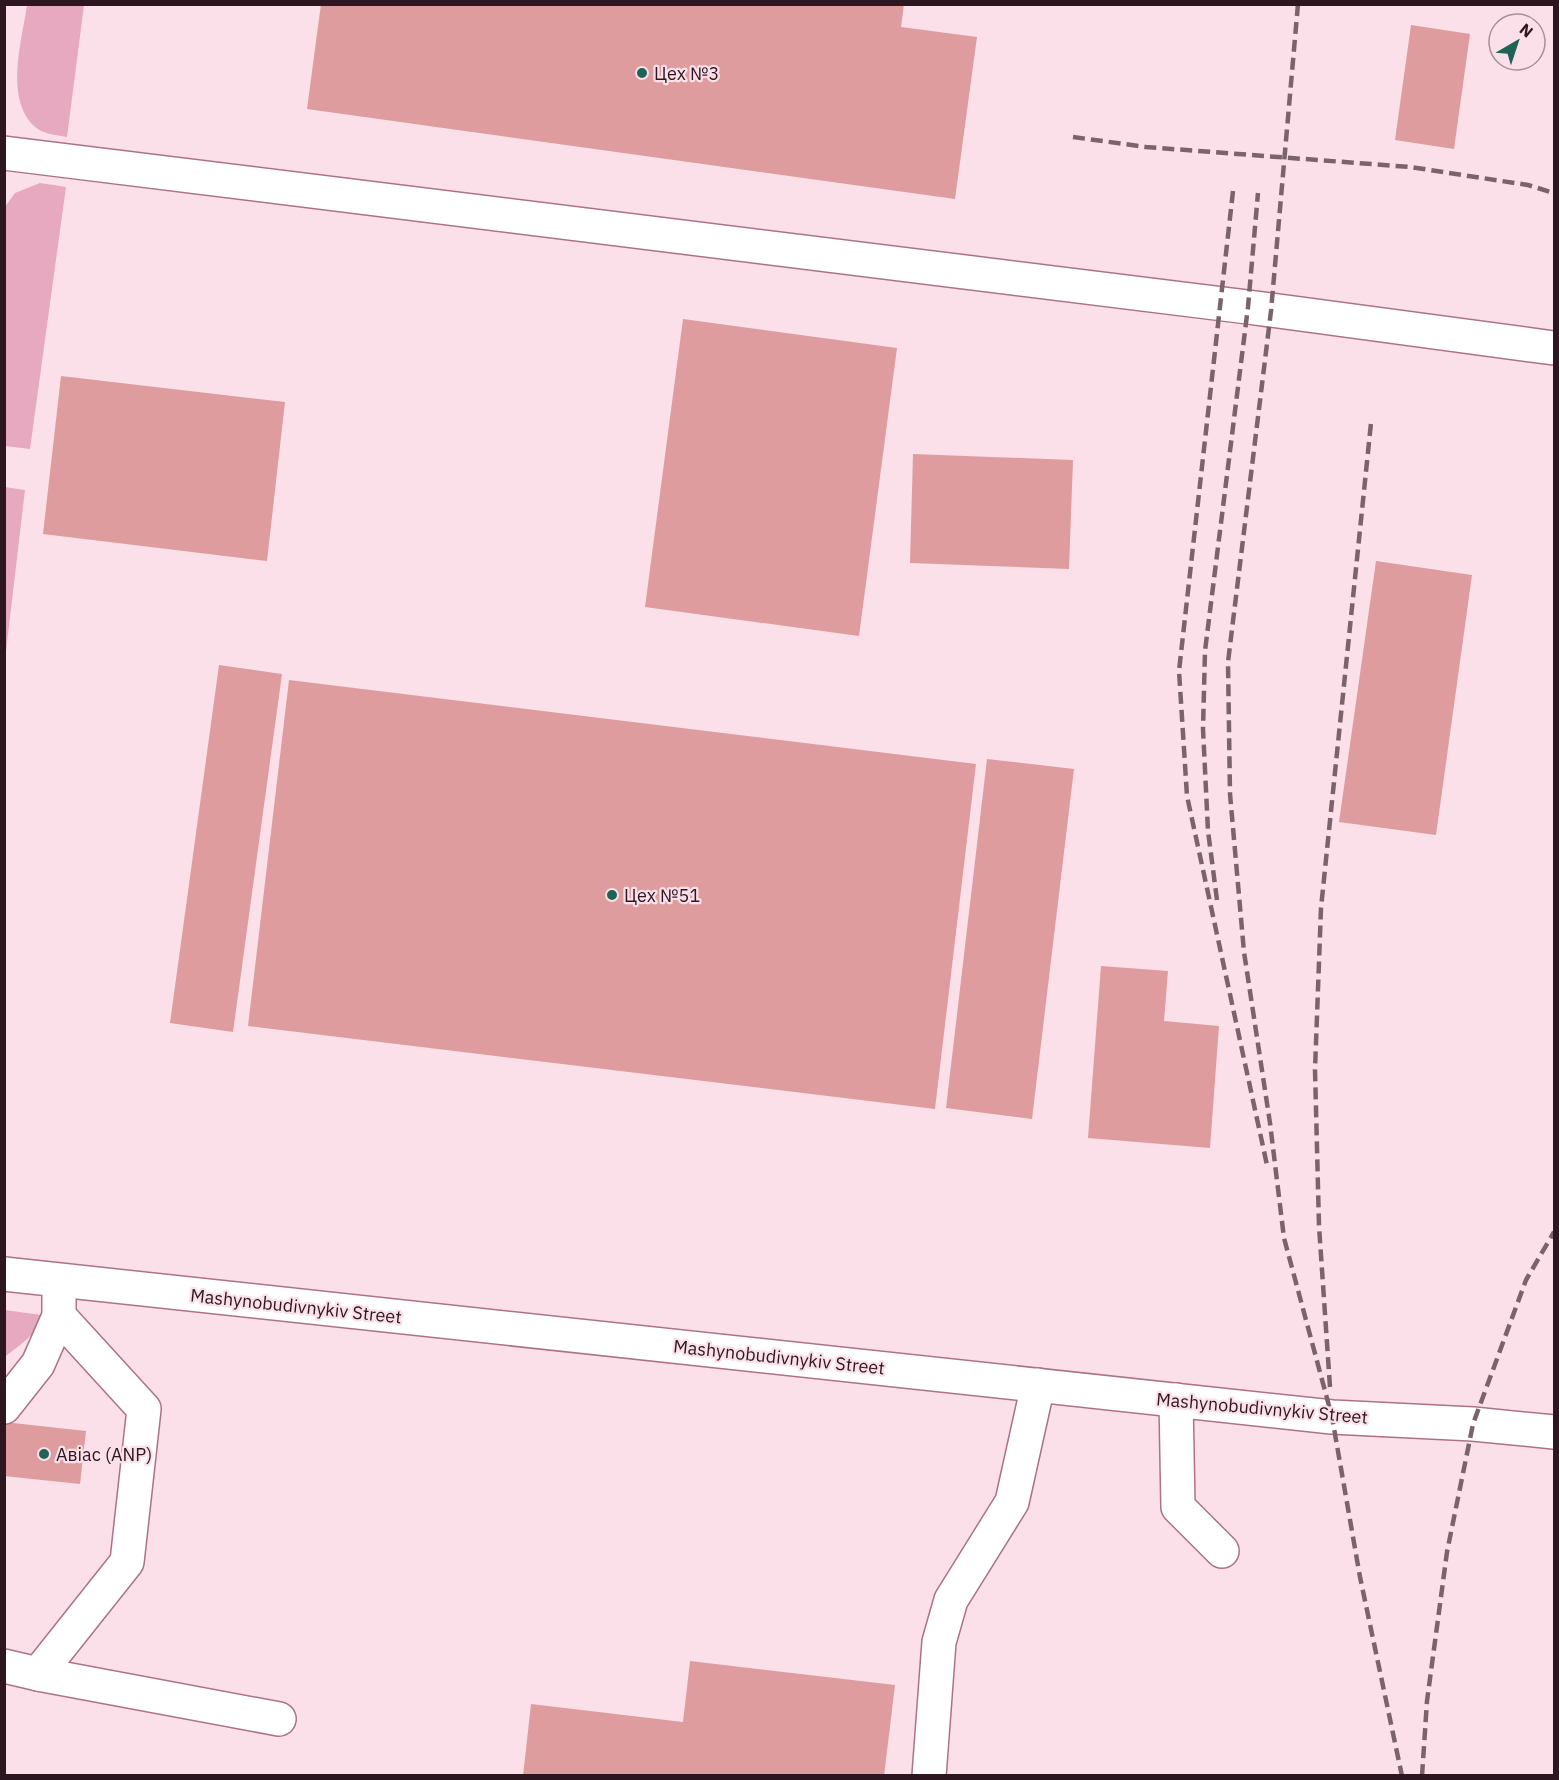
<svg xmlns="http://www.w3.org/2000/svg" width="1559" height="1780" font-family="'IBM Plex Sans',sans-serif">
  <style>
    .green { fill: #e7a9bf }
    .building { fill: #de9c9f }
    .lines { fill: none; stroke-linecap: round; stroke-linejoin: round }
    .minor-casing { stroke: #ad7288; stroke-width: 36 }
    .minor { stroke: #fff; stroke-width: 33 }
    .rail { stroke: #7b636c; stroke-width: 4.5; stroke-dasharray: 12 6; stroke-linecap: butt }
    .poi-dot { fill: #1e6354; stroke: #fbe0e9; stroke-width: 2 }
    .labels { text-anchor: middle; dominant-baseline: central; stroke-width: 4.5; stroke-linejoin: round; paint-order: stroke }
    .poi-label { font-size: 18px; fill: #2d161f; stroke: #fbe0e9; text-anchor: start }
    .street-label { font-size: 18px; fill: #2d161f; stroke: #fbe0e9 }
  </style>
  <rect width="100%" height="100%" fill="#fbe0e9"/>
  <g class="green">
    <path d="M27,5H84L67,137C56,135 41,134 33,125C5,96 22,40 27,5Z"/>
    <polygon points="40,183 66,187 30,449 5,446 4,208 15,193"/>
    <polygon points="5,487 25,490 5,660 4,487"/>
    <path d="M5,1310L41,1315C39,1334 19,1345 5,1357Z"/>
  </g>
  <g class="building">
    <polygon points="321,4 904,4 901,27 977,37 955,199 307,109"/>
    <polygon points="1411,25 1470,34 1454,149 1395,140"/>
    <polygon points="683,319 897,348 859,636 645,607"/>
    <polygon points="61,376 285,402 267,561 43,534"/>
    <polygon points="913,454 1073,460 1069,569 910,563"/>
    <polygon points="1376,561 1472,575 1436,835 1339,822"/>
    <polygon points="219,665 282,674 233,1032 170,1023"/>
    <polygon points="289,680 976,764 935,1109 248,1026"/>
    <polygon points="987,759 1074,769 1032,1119 946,1108"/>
    <polygon points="1101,966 1168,971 1164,1021 1219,1026 1210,1148 1088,1138"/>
    <polygon points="4,1422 86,1431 80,1484 4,1476"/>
    <polygon points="690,1661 895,1685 884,1776 523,1776 531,1704 683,1722"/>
  </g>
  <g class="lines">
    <defs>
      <g id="minor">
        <polyline points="4,153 1248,307 1554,348"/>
        <polyline points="4,1274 1332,1417 1473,1424 1554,1432"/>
        <polyline points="1176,1400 1178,1507 1222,1551"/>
        <polyline points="4,1407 38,1364 59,1316 59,1296"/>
        <polyline points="4,1666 38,1674 279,1719"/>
        <polyline points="38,1674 127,1562 144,1409 59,1316"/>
        <polyline points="929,1776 939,1642 951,1600 1012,1502 1038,1385"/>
      </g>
    </defs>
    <use href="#minor" class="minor-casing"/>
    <use href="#minor" class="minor"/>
    <g class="rail">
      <polyline points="1298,4 1271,311 1228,662 1230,794 1244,952 1270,1123 1284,1238 1332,1417 1360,1577 1402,1776"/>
      <polyline points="1073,137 1146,147 1410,167 1528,185 1554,193"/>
      <polyline points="1233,191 1179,671 1187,796 1267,1165"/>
      <polyline points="1217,900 1208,831 1203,729 1205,651 1248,307 1258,193"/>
      <polyline points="1330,1387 1319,1226 1315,1070 1321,908 1371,423"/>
      <polyline points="1422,1776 1427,1701 1447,1552 1473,1424 1526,1280 1554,1232"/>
    </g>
  </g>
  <g class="poi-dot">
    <circle cx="642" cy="73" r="6"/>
    <circle cx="612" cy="895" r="6"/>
    <circle cx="44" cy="1454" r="6"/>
  </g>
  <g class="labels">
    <g class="poi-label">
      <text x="654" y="73">Цех №3</text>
      <text x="624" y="895">Цех №51</text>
      <text x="56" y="1454">Авіас (ANP)</text>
    </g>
    <g class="street-label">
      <text transform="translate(296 1306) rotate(6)">Mashynobudivnykiv Street</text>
      <text transform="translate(779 1357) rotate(6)">Mashynobudivnykiv Street</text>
      <text transform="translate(1262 1408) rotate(5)">Mashynobudivnykiv Street</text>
    </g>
  </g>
  <rect width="1559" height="1780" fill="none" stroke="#2d161f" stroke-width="12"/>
  <g transform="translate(1517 42) rotate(39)"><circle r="28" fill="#fbe0e9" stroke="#a98f98" stroke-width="1.5"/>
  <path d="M0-4.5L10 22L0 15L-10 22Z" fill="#1e6354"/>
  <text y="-9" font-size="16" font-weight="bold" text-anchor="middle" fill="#2d161f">N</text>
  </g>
</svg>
